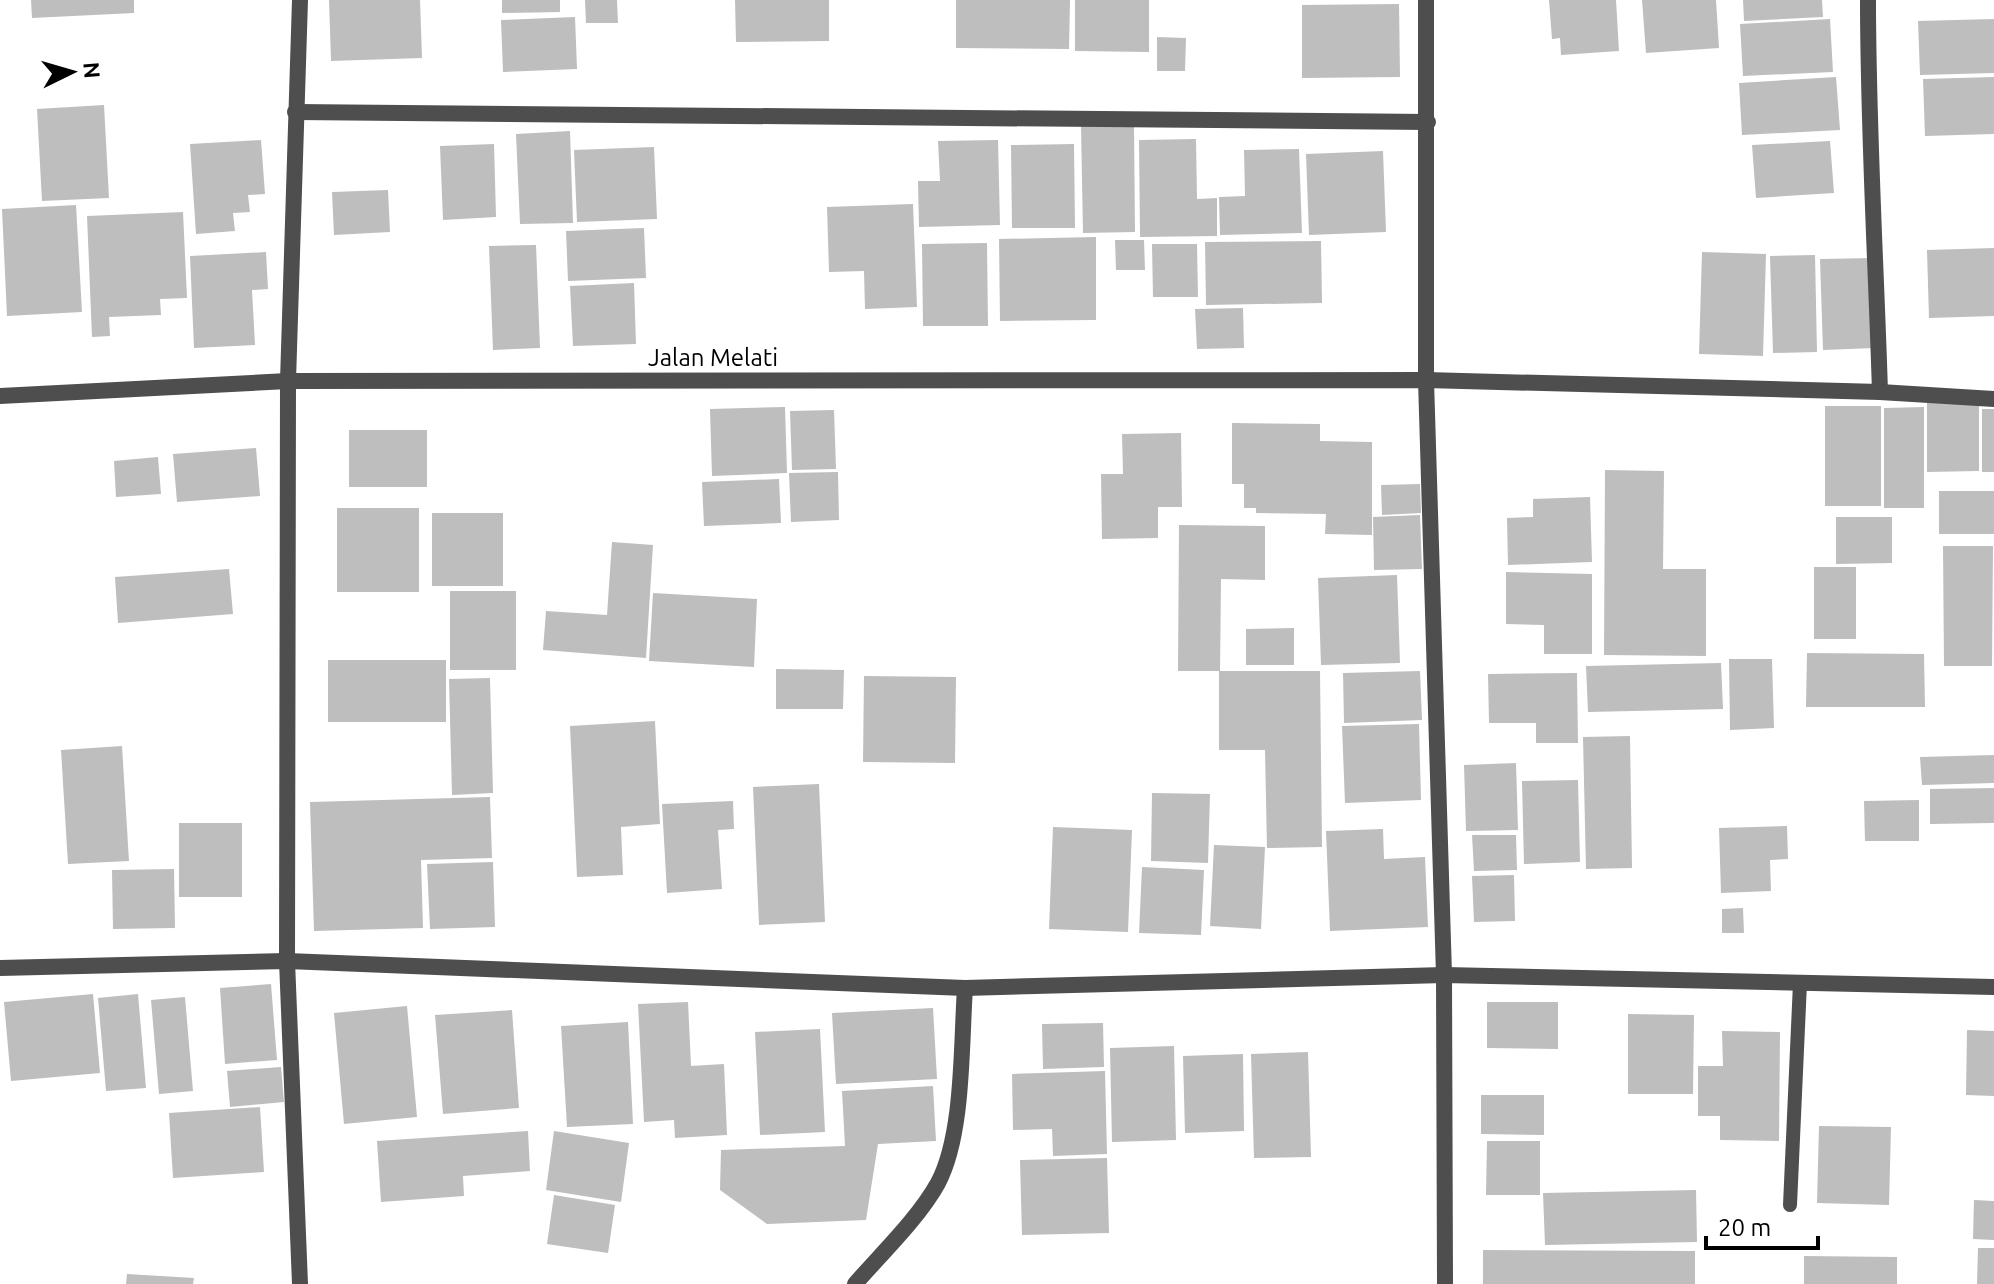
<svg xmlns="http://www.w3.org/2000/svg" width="1994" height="1284" font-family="Ubuntu,sans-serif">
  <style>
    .building { fill: #bebebe }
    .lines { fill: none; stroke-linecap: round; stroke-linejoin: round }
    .service { stroke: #4e4e4e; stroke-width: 14 }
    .minor { stroke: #4e4e4e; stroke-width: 16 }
    .labels { text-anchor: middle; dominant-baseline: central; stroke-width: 7; stroke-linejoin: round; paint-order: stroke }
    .street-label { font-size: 24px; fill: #000; stroke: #fff }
  </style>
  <rect width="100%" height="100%" fill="#fff"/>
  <g class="building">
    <polygon points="31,0 134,0 134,13 32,18"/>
    <polygon points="329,0 420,0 422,58 331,61"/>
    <polygon points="502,0 560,0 560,12 502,13"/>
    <polygon points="585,0 617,0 618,23 586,23"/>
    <polygon points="735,0 829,0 829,41 736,42"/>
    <polygon points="956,0 1070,0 1069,49 956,48"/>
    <polygon points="1075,0 1149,0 1149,52 1075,51"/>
    <polygon points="1549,0 1616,0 1619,51 1561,55 1560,38 1552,39"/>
    <polygon points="1642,0 1716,0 1719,48 1646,53"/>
    <polygon points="1743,0 1822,0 1823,17 1744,21"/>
    <polygon points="1399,4 1400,77 1302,78 1302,5"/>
    <polygon points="575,17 577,69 503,72 501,20"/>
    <polygon points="1830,19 1833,72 1743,76 1740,24"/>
    <polygon points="1994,19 1994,73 1920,75 1918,21"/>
    <polygon points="1157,37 1186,38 1185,71 1157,71"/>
    <polygon points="1836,77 1840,130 1742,135 1739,83"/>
    <polygon points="1994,77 1994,134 1925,136 1923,79"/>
    <polygon points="104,105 109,198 42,201 37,109"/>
    <polygon points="1081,126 1134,126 1135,232 1083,233"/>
    <polygon points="570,131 573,223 520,224 516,134"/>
    <polygon points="1196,139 1197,199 1217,198 1217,236 1140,237 1139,140"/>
    <polygon points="261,140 265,194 248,195 250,212 233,213 235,231 196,234 190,144"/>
    <polygon points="998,140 1000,225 919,227 918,181 940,181 938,141"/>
    <polygon points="1830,141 1834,193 1756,198 1752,145"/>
    <polygon points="494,144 496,217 443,220 440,146"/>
    <polygon points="1074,144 1075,228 1012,228 1011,145"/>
    <polygon points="654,147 657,219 577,222 574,150"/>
    <polygon points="1299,149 1302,233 1220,235 1219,197 1245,196 1244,150"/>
    <polygon points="1383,151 1386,232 1309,235 1306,154"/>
    <polygon points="388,190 390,232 334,235 332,192"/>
    <polygon points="913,204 917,307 865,309 864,271 829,272 827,207"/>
    <polygon points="76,205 82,312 7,316 2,209"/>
    <polygon points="183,212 187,298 160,299 161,315 109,317 110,336 92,337 87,216"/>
    <polygon points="644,228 646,278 568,281 566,231"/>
    <polygon points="1096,237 1096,320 1000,321 999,239"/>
    <polygon points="1115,240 1144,240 1145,270 1116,270"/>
    <polygon points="1321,241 1322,303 1206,305 1205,242"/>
    <polygon points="987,243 988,326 923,326 922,244"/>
    <polygon points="1152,244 1197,244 1198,297 1153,297"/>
    <polygon points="536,245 540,348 493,350 489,246"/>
    <polygon points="1994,248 1994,316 1929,318 1927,250"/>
    <polygon points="266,252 268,289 252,290 255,345 194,348 190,256"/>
    <polygon points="1702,252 1766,254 1763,356 1699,354"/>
    <polygon points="1815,255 1817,352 1773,353 1770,256"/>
    <polygon points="1872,258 1874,348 1823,350 1820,259"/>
    <polygon points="634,283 636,344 573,346 570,286"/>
    <polygon points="1243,308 1244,348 1197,349 1195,309"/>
    <polygon points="1927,400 1979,401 1979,471 1927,472"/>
    <rect x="1825" y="406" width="56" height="100"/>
    <polygon points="785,407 787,473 712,476 710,409"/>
    <polygon points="1924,407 1924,508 1884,508 1884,408"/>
    <rect x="1982" y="409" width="12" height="63"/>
    <polygon points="834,410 836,469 792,470 790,411"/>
    <polygon points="1232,423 1320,424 1320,441 1372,442 1372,535 1325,534 1326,514 1256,513 1256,508 1244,508 1244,484 1232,484"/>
    <rect x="349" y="430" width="78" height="57"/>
    <polygon points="1181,433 1182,507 1158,507 1158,538 1102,539 1101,474 1123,474 1122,434"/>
    <polygon points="256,448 260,496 177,502 173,454"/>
    <polygon points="158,457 161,494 116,497 114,461"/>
    <polygon points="1605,470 1664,471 1663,569 1706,569 1706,656 1604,655"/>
    <polygon points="838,472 839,520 791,522 789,473"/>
    <polygon points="779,479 781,523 704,526 702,482"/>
    <polygon points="1420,484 1421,513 1382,515 1381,485"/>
    <rect x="1939" y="491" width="55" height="43"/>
    <polygon points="1590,497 1592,562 1508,565 1507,518 1533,517 1533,499"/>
    <rect x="337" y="508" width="82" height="84"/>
    <rect x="432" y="513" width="71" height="73"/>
    <polygon points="1420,515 1422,569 1374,570 1373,517"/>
    <polygon points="1836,517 1892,517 1892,563 1836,564"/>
    <polygon points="1179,525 1265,526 1265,580 1221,579 1220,671 1178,671"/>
    <polygon points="612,542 653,545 646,658 543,650 546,611 607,615"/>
    <polygon points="1943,546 1993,546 1992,666 1944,666"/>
    <rect x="1814" y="567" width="42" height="72"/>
    <polygon points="229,569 233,614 118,623 115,577"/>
    <polygon points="1506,572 1592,574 1592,654 1544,654 1544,625 1506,624"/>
    <polygon points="1397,575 1400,663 1321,665 1318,578"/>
    <rect x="450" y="591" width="66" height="79"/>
    <polygon points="653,593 757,599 754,667 649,661"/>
    <polygon points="1294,628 1294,665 1246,665 1246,629"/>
    <polygon points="1807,653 1924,654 1925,707 1806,707"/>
    <polygon points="1729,659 1772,659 1774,728 1730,730"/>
    <rect x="328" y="660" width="118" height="62"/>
    <polygon points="1721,663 1723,709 1588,712 1586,666"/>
    <polygon points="776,669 844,670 843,709 776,709"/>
    <polygon points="1219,671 1320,671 1322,847 1267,848 1265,750 1219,750"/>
    <polygon points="1420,671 1422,720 1344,723 1343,673"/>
    <polygon points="1577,673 1578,743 1536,743 1536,723 1489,723 1488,674"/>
    <polygon points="864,676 956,677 955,763 863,762"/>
    <polygon points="490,678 493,793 452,795 449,679"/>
    <polygon points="655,721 660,824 621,827 623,875 577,877 570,726"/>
    <polygon points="1419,724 1421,800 1345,803 1342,726"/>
    <polygon points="1630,736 1632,868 1586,869 1583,737"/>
    <polygon points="122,746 129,861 68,864 61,750"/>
    <polygon points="1994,755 1994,783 1922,785 1920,757"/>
    <polygon points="1516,763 1518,830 1466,831 1464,765"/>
    <polygon points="1578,780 1580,862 1524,864 1522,781"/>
    <polygon points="819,784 825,922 759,925 753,787"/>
    <polygon points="1994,788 1994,823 1930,824 1930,789"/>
    <polygon points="1152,793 1210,794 1208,863 1151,861"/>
    <polygon points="490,797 492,858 421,860 423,928 314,931 310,802"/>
    <polygon points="1919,800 1919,841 1865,841 1864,801"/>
    <polygon points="733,801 734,829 718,830 722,889 667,893 662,804"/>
    <rect x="179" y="823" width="63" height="74"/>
    <polygon points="1787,826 1788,859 1770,860 1771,891 1721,893 1719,828"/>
    <polygon points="1053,827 1132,830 1128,932 1049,929"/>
    <polygon points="1383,829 1384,859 1425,857 1428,927 1330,931 1326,831"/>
    <polygon points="1472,835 1516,835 1517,870 1474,871"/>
    <polygon points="1214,845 1265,847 1261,929 1210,926"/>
    <polygon points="493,862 495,927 430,929 427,864"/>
    <polygon points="1142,867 1204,870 1201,935 1139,933"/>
    <polygon points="174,869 175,928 113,929 112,870"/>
    <polygon points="1514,875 1515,921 1474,922 1472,876"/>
    <polygon points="1743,908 1744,933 1722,933 1722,909"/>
    <polygon points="271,984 277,1060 225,1064 220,988"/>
    <polygon points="93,994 100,1073 11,1081 4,1002"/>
    <polygon points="138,994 146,1088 106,1091 98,998"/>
    <polygon points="185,997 193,1091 159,1094 151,1000"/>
    <polygon points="688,1002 691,1066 724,1064 727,1135 675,1138 674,1120 644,1122 638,1004"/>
    <polygon points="1487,1002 1558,1002 1558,1049 1487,1048"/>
    <polygon points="407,1006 417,1117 344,1124 334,1013"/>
    <polygon points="933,1008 937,1079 836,1084 832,1013"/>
    <polygon points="512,1010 519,1108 443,1114 435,1015"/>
    <polygon points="1628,1014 1694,1015 1693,1094 1628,1094"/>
    <polygon points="628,1022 633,1124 567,1127 561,1026"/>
    <polygon points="1103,1023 1104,1067 1043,1069 1042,1024"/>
    <polygon points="820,1029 825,1132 760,1135 755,1032"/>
    <polygon points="1967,1030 1994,1031 1994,1096 1966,1095"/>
    <polygon points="1722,1031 1780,1032 1779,1141 1720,1140 1720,1116 1698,1116 1698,1066 1723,1066"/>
    <polygon points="1174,1046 1176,1140 1112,1142 1110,1048"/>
    <polygon points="1308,1052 1311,1157 1254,1158 1251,1054"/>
    <polygon points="1243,1054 1244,1131 1185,1133 1183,1056"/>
    <polygon points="281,1067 284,1102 230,1107 227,1071"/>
    <polygon points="1105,1071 1107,1154 1053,1156 1052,1129 1013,1130 1012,1074"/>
    <polygon points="933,1086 936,1141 878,1144 866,1220 767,1224 720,1190 721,1150 845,1146 842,1091"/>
    <polygon points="1481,1095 1544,1095 1544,1135 1481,1134"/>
    <polygon points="260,1107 264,1172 173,1178 169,1113"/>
    <polygon points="1819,1126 1891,1127 1889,1205 1817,1203"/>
    <polygon points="528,1131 530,1171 463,1176 464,1196 381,1202 377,1141"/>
    <polygon points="554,1131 629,1143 621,1202 546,1190"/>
    <polygon points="1487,1141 1540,1141 1540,1195 1486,1195"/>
    <polygon points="1107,1158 1109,1233 1022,1235 1020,1160"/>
    <polygon points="1696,1190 1697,1242 1545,1245 1543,1193"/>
    <polygon points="554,1195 615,1205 608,1253 547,1244"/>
    <polygon points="1974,1200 1994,1201 1994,1240 1973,1239"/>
    <polygon points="1978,1248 1994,1248 1994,1284 1977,1284"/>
    <polygon points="1483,1250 1695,1251 1695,1284 1483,1284"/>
    <polygon points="1804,1256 1897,1257 1897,1284 1804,1284"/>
    <polygon points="127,1274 194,1278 193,1284 126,1284"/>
  </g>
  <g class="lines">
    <polyline class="service" points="1790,1205 1800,983"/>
    <g class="minor">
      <polyline points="300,0 288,381 287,961 300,1284"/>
      <polyline points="1426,0 1426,380 1444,975 1445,1284"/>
      <path d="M1868,0C1868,131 1876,262 1880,392"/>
      <polyline points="295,112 1428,122"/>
      <polyline points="0,396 288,381 1426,380 1880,392 1994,399"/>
      <polyline points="0,968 287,961 965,988 1444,975 1994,987"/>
      <path d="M855,1284C881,1254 918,1219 938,1183C964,1134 961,1044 965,988"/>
    </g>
  </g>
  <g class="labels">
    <g class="street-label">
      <text x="713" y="357">Jalan Melati</text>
    </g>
  </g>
  <g transform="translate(72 72) rotate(85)" stroke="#ffffff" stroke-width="6" paint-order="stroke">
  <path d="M0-6L14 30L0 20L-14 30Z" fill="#000000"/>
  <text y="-12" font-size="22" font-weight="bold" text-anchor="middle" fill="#000000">N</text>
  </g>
  <path d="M1706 1236v12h112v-12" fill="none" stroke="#000000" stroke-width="4"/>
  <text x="1718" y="1236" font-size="24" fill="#000000" stroke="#ffffff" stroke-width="6" paint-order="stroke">20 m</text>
</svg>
